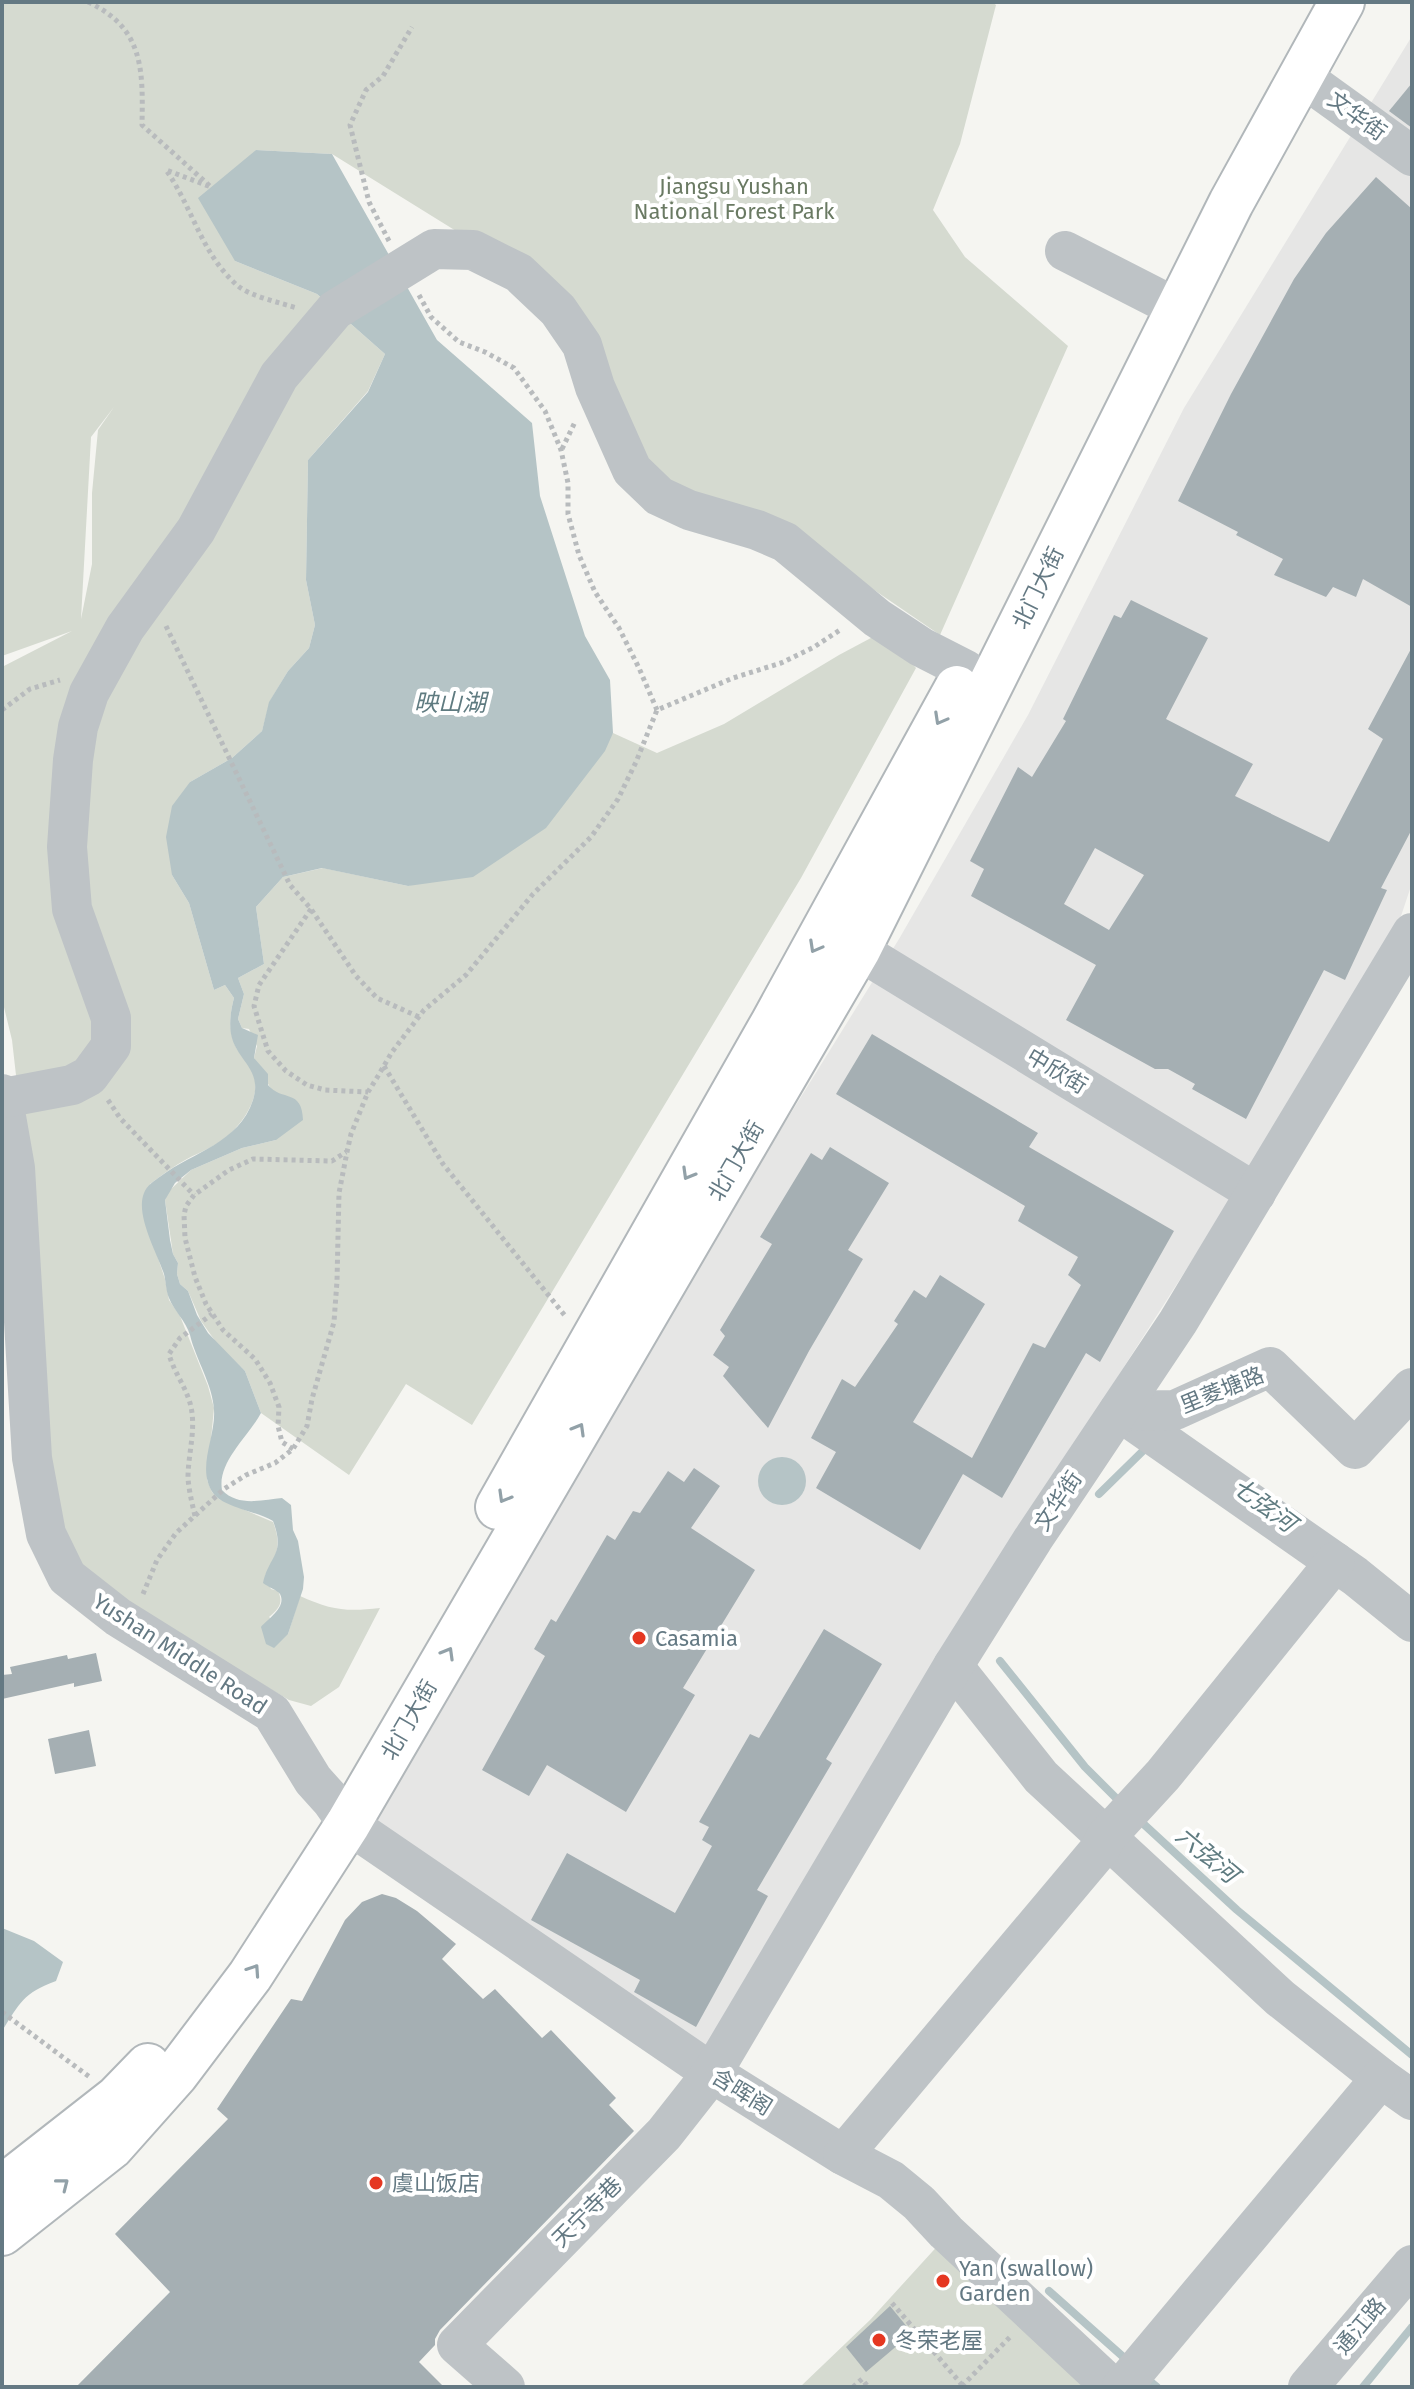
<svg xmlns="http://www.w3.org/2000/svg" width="1414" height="2389" font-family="'Fira Sans','Noto Sans SC',sans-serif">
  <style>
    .built { fill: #e6e6e5 }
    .green { fill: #d5dad0; fill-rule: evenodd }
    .water { fill: #b5c4c6 }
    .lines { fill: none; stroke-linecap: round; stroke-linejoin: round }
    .stream { stroke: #b5c4c6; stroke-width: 8 }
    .building { fill: #a5afb3; fill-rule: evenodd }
    .major-casing { stroke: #b1b7ba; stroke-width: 48 }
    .path { stroke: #b8bbbd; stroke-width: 5; stroke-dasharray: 4 4; stroke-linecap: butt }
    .minor { stroke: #bec3c6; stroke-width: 40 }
    .major { stroke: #fff; stroke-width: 44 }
    .oneway { stroke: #92a1a8 }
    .poi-dot { fill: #e53721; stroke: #fff; stroke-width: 3 }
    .labels { text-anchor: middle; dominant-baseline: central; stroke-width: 8; stroke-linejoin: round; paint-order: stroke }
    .street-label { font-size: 22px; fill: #647983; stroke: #fff }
    .park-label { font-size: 22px; fill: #6a7a63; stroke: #fff }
    .poi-label { font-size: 22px; fill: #647983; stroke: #fff; text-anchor: start }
    .water-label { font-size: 24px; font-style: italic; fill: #5f7b80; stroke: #fff }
  </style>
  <rect width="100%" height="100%" fill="#f5f5f1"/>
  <polygon class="built" points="1412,36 1412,883 1399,922 1237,1190 1019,1531 705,2054 367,1819 673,1303 899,939 1028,715 1184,408"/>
  <g class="green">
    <path d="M2,2H992L996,5L960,144L933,210L965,257L1068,346L940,635L864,583L671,487L635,453L556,293L332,154L256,150L235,261L317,294L385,354L368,391L308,460L306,580L315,625L309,648L288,671L270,701L262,731L232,758L190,782L172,875L189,903L214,990L225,985L234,998C229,1016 228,1036 239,1052C243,1057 248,1062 251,1067C264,1090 247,1118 230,1134C217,1146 202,1151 187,1159C174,1166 162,1175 150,1184L153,1243L165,1279L169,1300L180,1316L208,1386L214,1408L207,1480L212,1492L219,1499L273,1522C282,1545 277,1555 265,1576L271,1589L278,1591C284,1604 278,1609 269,1617L288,1634L300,1596C331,1610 346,1612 380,1608L339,1687L311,1706L289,1700L88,1581L56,1525L23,1137L12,1040L2,999V667L72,631L2,656ZM114,407L98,430L92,493V564L81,619L91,437Z"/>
    <polygon points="884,631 916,668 801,878 472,1425 406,1384 349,1475 261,1413 245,1371 218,1345 201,1321 188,1291 180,1284 177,1274 178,1263 173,1254 165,1200 168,1192 191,1170 242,1148 276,1140 272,1091 254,1058 257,1046 249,1029 242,1028 238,1019 244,994 238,978 264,964 256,907 283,877 323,868 408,886 509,851 546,827 613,733 657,753 724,724 839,655"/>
    <polygon points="942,2241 1086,2387 800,2387 870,2320"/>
  </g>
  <g class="water">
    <path d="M256,150L332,154L437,340L532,423L540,496L585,636L610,680L613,733L605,751L546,828L473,877L408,886L322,868L283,877L256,907L264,964L238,978L244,994L238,1019L242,1028L258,1035L254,1058L268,1074V1085C282,1102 302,1088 303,1120L276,1140L242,1148L191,1170L175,1183L165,1200L170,1240L173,1254L178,1263L177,1274L180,1284L188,1291L197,1315L208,1333L245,1371L261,1413C249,1436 217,1462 222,1490C238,1507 262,1500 282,1498L291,1505L293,1530L298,1541L304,1577L303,1589L288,1634L274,1648L266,1644L261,1627C268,1619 287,1607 280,1594C277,1590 268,1587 263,1583C269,1555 286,1555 273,1521C257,1511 224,1508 213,1493C196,1468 216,1437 214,1410C213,1385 196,1360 190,1335C186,1321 174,1311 169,1298C166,1291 166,1282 164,1274C157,1253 135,1215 144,1193C147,1185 154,1181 161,1176C193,1152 239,1143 253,1100C263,1068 236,1061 231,1034C229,1022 231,1009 234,998L225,985L214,990L189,903L172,875L166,837L172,806L190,782L232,758L262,731L269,702L288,671L309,648L315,625L306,580L308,460L368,392L385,354L317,294L235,261L198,198Z"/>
    <circle cx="782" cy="1481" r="24"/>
    <path d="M2,1928L34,1941L63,1962L56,1981C23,1993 20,2003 2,2031Z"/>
  </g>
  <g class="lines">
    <g class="stream">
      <polyline points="1099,1494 1150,1444"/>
      <polyline points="1000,1661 1085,1767 1121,1803"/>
      <polyline points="1137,1818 1237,1910 1412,2055"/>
      <polyline points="1049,2291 1129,2362"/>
      <polyline points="1145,2377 1157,2387"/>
      <polyline points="1363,2387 1412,2327"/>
    </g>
  </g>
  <g class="building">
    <polygon points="1412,83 1412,128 1389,111"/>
    <polygon points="1376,177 1412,209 1412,607 1363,579 1356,597 1333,587 1326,597 1274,575 1283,559 1236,535 1238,532 1178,501 1231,394 1294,279 1326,233"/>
    <path d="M1131,600L1208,638L1166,719L1253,764L1235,796L1329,842L1383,739L1368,729L1412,647V829L1381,888L1387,890L1345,980L1324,970L1246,1119L1192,1089L1195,1084L1168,1069H1155L1066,1020L1096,965L971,896L984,869L970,861L1018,767L1032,777L1066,721L1063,719L1114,615L1121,618ZM1095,848L1144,875L1109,930L1064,904Z"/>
    <polygon points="872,1034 1038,1133 1029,1147 1174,1231 1100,1362 1086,1353 1002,1498 963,1474 920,1550 816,1488 836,1452 811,1438 842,1379 855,1387 898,1324 894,1321 914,1290 926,1298 940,1275 985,1304 913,1422 972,1458 1033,1343 1045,1348 1081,1285 1068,1275 1078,1257 1018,1221 1025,1206 836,1094"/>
    <polygon points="830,1147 889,1183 848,1250 863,1259 809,1351 768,1428 723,1376 729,1367 713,1355 725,1336 720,1330 772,1244 760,1237 811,1153 822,1160"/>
    <polygon points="694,1468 720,1486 691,1528 755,1570 683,1688 695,1695 626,1812 547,1765 529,1796 482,1770 545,1656 534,1649 551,1619 556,1622 607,1535 615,1540 633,1511 640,1513 668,1471 684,1482"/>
    <polygon points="824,1629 882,1664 826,1759 832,1763 757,1890 768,1896 696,2027 634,1992 640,1980 531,1920 567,1853 675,1913 712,1846 702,1840 709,1827 699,1822 750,1734 759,1738"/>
    <polygon points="96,1653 102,1681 74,1687 74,1683 2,1699 2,1675 12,1674 10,1667 67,1655 68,1659"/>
    <polygon points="89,1730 96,1766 55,1774 48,1739"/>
    <polygon points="382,1894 396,1898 417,1911 456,1944 442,1959 483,1999 495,1989 542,2038 551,2030 616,2098 609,2105 634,2131 440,2330 435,2339 435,2345 419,2362 444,2387 76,2387 170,2292 115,2234 228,2119 217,2109 291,1999 302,2001 345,1920 362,1902"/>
    <polygon points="890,2306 912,2333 866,2372 846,2347"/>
  </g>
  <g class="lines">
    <defs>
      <g id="major">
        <polyline points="498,1507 773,1023 957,688"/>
        <polyline points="2,2188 117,2098 148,2066"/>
        <polyline points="2,2233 111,2147 176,2074 250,1976 348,1824 858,950 1231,203 1342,2"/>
      </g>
    </defs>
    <use href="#major" class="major-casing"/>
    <g class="path">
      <path d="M88,2C144,28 143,70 142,125L211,187L166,170C193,208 201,254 238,286C250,296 281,303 297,308"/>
      <polyline points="389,241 369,202 350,125 366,90 383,76 412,27"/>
      <polyline points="419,295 431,317 459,342 485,352 514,368 545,411 561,450 568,483 568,514 579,555 595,592 619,628 639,668 657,710"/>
      <polyline points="562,449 575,422"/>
      <polyline points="166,626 290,885 311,909 356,976 377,998 419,1017"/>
      <polyline points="2,710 30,689 60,680"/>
      <polyline points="311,909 259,985 254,1006 261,1029 268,1051 286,1071 307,1085 325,1090 368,1092"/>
      <polyline points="384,1066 443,1164 566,1317"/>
      <polyline points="108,1100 120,1118 194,1195"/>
      <polyline points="293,1449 282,1442 278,1426 279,1407 270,1383 255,1359 223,1330 206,1304 195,1277 185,1238 184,1215 186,1206 194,1195 229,1170 253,1159 332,1161 346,1152"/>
      <path d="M195,1516C192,1503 189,1491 188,1478C188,1454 196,1431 191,1407C187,1388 174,1373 169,1354L180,1338L212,1314"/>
      <polyline points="143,1594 157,1560 176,1533 224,1489 246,1475 275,1463 293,1449 307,1426 312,1399 334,1322 337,1281 339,1193 347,1152 351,1134 368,1092 378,1076 392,1052 424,1010 466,975 533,894 591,837 618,799 636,762 657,710 733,678 781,663 814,647 840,630"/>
      <polyline points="2,2012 91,2078"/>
      <polyline points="892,2303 963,2386"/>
      <polyline points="962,2386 1011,2336"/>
      <polyline points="853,2387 862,2379 868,2387"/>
    </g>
    <g class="minor">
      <polyline points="1301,76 1412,156"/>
      <polyline points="1065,251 1159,299"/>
      <polyline points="858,950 1256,1193"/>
      <polyline points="2,1094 15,1168 32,1458 46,1534 67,1577 118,1617 272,1713 313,1780 331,1800 348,1824 712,2073 843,2155 891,2180 919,2203 946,2232 1112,2387"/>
      <polyline points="3,1098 72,1085 89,1076 111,1046 111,1018 72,909 67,847 73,760 78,727 89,693 125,628 196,530 279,376 335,310 434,249 473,250 519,273 558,310 582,345 595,387 632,470 659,496 689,510 757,530 785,542 877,618 921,647 966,670"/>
      <polyline points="1119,1411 1355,1576 1412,1622"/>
      <polyline points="1119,1411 1175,1410 1270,1367 1355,1449 1412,1388"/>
      <polyline points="953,1666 1041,1777 1280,1998 1381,2078 1412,2100"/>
      <polyline points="843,2155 1100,1849 1106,1837 1163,1775 1335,1562"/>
      <polyline points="505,2387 457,2345 664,2134 712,2073 953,1666 1033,1539 1178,1322 1412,933"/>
      <polyline points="1122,2387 1381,2078"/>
      <polyline points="1308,2387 1412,2265"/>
    </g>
    <use href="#major" class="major"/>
  </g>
  <defs><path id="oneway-chevron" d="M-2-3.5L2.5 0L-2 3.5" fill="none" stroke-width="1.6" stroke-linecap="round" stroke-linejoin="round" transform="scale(2)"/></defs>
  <g class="oneway">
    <use href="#oneway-chevron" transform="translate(940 719) rotate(119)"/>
    <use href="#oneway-chevron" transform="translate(815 947) rotate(119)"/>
    <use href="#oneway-chevron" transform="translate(688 1174) rotate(120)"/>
    <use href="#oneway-chevron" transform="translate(579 1429) rotate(-60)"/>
    <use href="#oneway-chevron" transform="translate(504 1497) rotate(120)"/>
    <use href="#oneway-chevron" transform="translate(448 1653) rotate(-60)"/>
    <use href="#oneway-chevron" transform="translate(254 1970) rotate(-56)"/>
    <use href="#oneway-chevron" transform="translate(63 2184) rotate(-38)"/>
  </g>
  <g class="poi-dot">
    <circle cx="639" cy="1638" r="8"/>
    <circle cx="376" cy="2183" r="8"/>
    <circle cx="943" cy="2281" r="8"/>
    <circle cx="879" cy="2340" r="8"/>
  </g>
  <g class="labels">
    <g class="street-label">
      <text transform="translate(1357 116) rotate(36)">文华街</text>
      <text transform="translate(1038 588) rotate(-64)">北门大街</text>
      <text transform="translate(1057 1071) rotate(31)">中欣街</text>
      <text transform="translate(736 1161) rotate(-60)">北门大街</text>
      <text transform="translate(1222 1390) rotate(-22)">里菱塘路</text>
      <text transform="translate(1058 1501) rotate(-56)">文华街</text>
      <text transform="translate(180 1654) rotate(33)">Yushan Middle Road</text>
      <text transform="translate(409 1720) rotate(-60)">北门大街</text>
      <text transform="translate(742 2092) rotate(32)">含晖阁</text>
      <text transform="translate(587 2212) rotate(-45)">天宁寺巷</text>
      <text transform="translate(1360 2326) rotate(-50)">通江路</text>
    </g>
    <g class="park-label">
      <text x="734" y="186">Jiangsu Yushan<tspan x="734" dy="25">National Forest Park</tspan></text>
    </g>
    <g class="poi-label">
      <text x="655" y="1638">Casamia</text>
      <text x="392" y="2183">虞山饭店</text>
      <text x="959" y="2268">Yan (swallow)<tspan x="959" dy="25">Garden</tspan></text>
      <text x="895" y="2340">冬荣老屋</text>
    </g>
    <g class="water-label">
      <text x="450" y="703">映山湖</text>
      <text transform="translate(1264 1505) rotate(37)">七弦河</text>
      <text transform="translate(1207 1855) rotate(40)">六弦河</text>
    </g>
  </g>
  <rect width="1414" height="2389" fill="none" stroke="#647983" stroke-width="8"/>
</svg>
